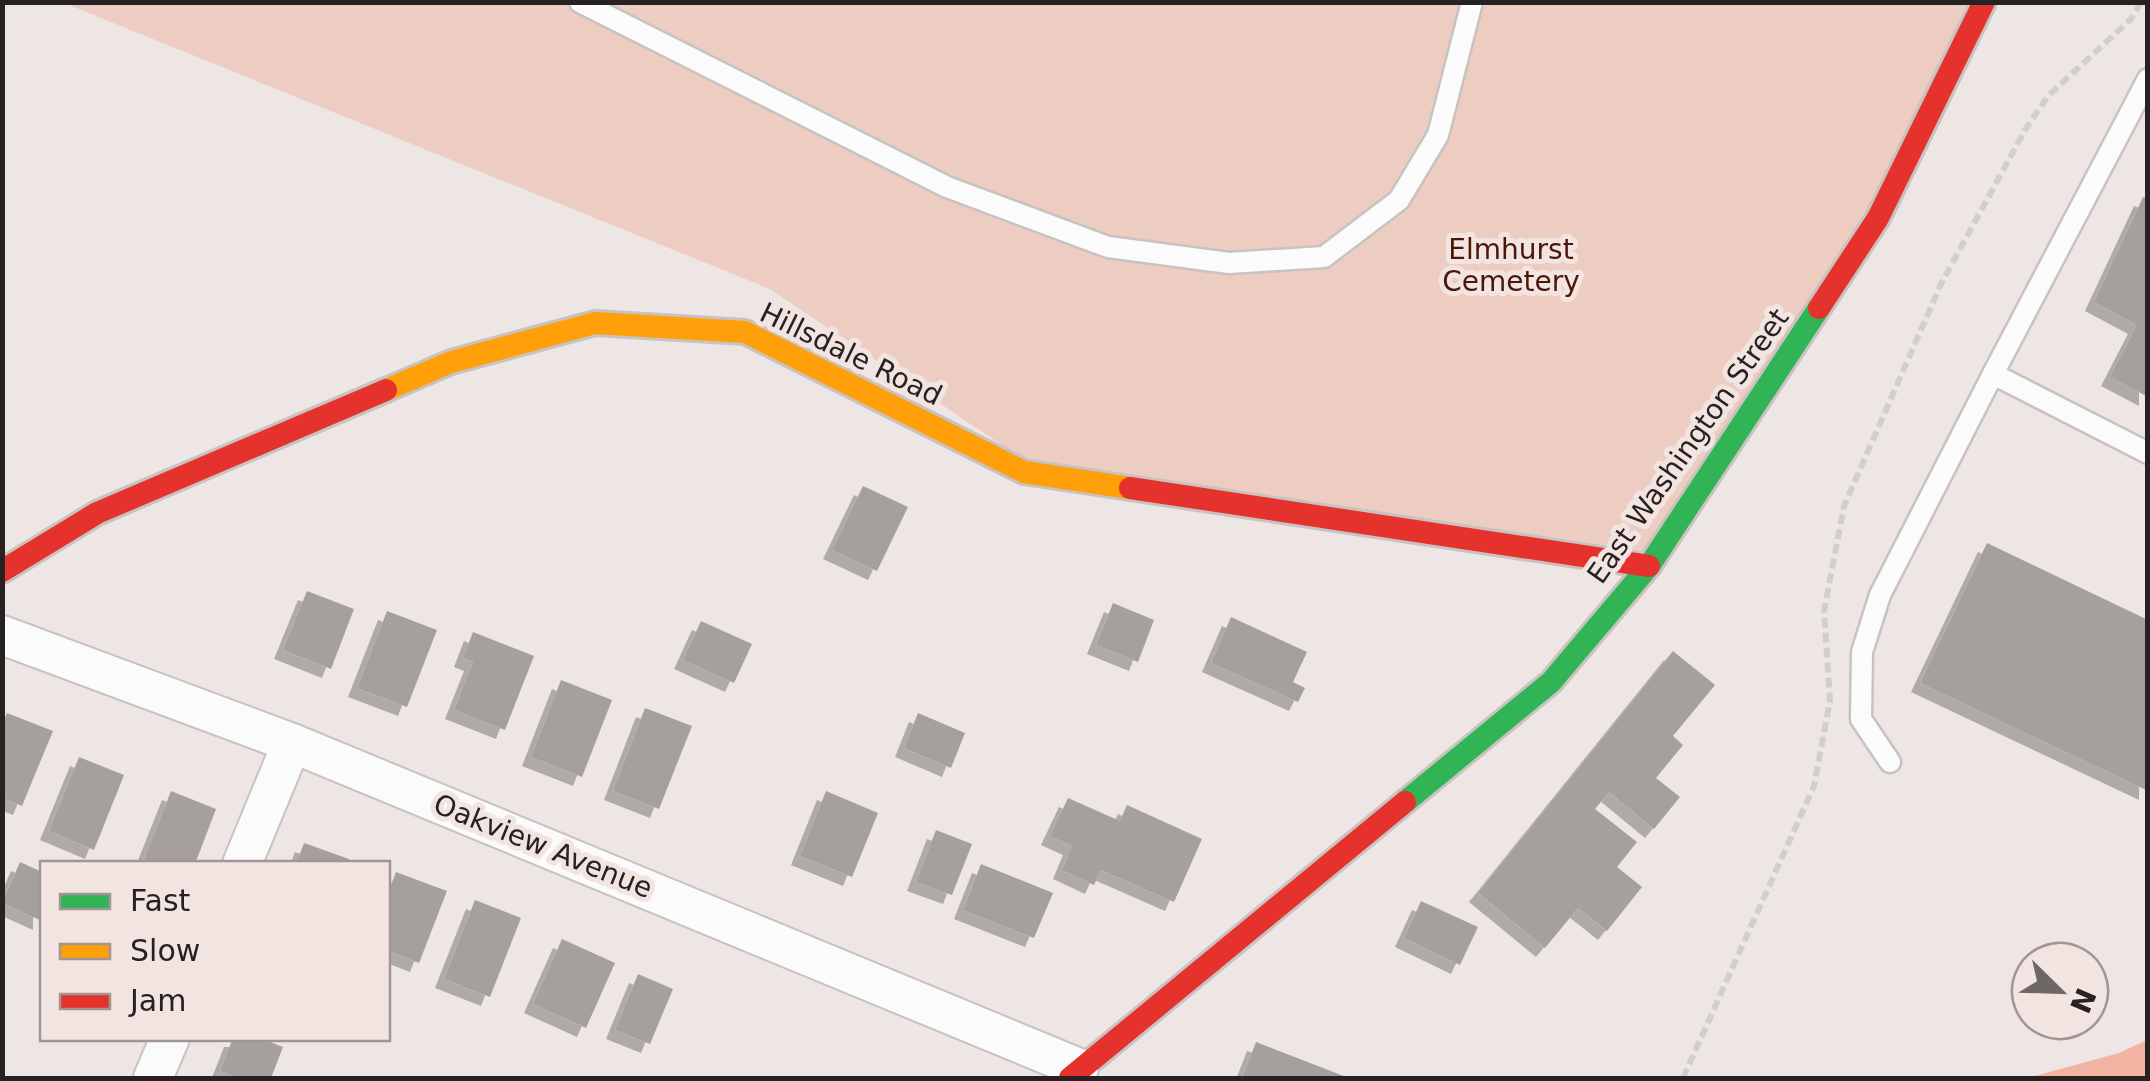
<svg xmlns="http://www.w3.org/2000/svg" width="2150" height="1081" font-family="'DejaVu Sans',sans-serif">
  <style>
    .green { fill: #edccc2 }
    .water { fill: #f3b3a2 }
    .building { fill: #a5a09e; filter: url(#shadow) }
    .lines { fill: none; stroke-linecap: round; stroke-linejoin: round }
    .lane-casing { stroke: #c8c2c0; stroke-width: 25 }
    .street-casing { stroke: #c8c2c0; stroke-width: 42 }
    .fast-casing { stroke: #c8c2c0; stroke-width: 28 }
    .slow-casing { stroke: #c8c2c0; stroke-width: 28 }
    .jam-casing { stroke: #c8c2c0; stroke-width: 28 }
    .path { stroke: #d1cece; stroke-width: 6; stroke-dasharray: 10 5; stroke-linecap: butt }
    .lane { stroke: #fcfbfb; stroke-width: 20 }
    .street { stroke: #fcfbfb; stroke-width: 38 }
    .fast { stroke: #30b455; stroke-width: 22 }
    .slow { stroke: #ff9f0a; stroke-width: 22 }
    .jam { stroke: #e5322d; stroke-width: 22 }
    .labels { text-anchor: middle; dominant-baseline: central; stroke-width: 10; stroke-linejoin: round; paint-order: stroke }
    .park-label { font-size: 28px; fill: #4b1607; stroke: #f2e4e0 }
    .street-label { font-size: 28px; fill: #272221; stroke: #f2e4e0 }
  </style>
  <defs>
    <filter id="shadow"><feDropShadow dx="-9" dy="9" stdDeviation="0" flood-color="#0004"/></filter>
  </defs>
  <rect width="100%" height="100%" fill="#eee6e4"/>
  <polygon class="green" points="64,3 1968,3 1865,214 1648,551 1027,462 770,289"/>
  <polygon class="water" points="2147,1040 2147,1078 2027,1078 2119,1053"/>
  <g class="building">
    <polygon points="2143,197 2148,199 2148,397 2110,377 2137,325 2094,302"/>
    <polygon points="863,486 908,507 877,571 832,550"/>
    <polygon points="1987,543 2148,620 2148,791 1920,683"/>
    <polygon points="307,591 354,609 331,669 283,650"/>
    <polygon points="1113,603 1154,620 1138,662 1096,645"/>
    <polygon points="387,611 437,630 407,707 357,688"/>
    <polygon points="1231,617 1307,652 1293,682 1305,688 1298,702 1211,663"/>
    <polygon points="701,621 752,644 734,683 683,660"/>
    <polygon points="473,632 534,656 505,730 454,710 473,662 463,658"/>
    <polygon points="1673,651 1715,685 1673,736 1683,745 1656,778 1680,797 1654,829 1609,792 1595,809 1637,842 1617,867 1642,887 1607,931 1578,908 1545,948 1478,893"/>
    <polygon points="561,680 612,700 582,777 531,757"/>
    <polygon points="645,708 692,726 659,809 613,791"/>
    <polygon points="7,713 53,731 22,806 2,798 2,725"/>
    <polygon points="918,713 965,733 951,768 904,748"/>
    <polygon points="79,757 124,775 94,850 49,831"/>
    <polygon points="171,791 216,809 195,864 142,864"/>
    <polygon points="826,791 878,813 852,877 800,856"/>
    <polygon points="1068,798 1120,821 1127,805 1202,839 1174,902 1101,870 1094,885 1062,870 1072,846 1050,836"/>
    <polygon points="936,830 972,844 952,895 916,882"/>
    <polygon points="304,843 349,859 347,864 296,864"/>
    <polygon points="20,862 42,872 42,921 2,903"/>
    <polygon points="981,864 1053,893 1034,938 963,910"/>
    <polygon points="396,872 447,891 419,963 388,951 388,893"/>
    <polygon points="475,900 521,918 490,997 444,979"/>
    <polygon points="1421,901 1478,927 1460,965 1404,938"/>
    <polygon points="562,939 615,963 586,1028 533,1004"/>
    <polygon points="638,974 673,989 650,1044 615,1030"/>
    <polygon points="233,1038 260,1038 283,1047 271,1078 239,1078 220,1071"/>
    <polygon points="1256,1042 1349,1078 1242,1078"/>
  </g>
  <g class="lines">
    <defs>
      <g id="lane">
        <polyline points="580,2 947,187 1108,247 1229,263 1324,257 1399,200 1438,135 1472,2"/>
        <polyline points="2148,79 1993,374 2148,453"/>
        <polyline points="1890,762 1861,719 1862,652 1880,595 1993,374"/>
      </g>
      <g id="street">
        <polyline points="2,635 292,743 1079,1068"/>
        <polyline points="242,864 292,743"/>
        <polyline points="153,1078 170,1038"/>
      </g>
      <polyline id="fast" points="1405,802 1551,682 1649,566 1819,308"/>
      <polyline id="slow" points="386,390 451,362 595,323 745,332 1024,472 1130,488"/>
      <g id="jam">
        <polyline points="1819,308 1878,218 1984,2"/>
        <polyline points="1130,488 1649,566"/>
        <polyline points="2,571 97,513 386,390"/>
        <polyline points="1070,1078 1405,802"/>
      </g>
    </defs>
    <use href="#lane" class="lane-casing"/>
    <use href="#street" class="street-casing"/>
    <use href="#fast" class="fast-casing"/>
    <use href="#slow" class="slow-casing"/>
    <use href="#jam" class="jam-casing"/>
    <polyline class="path" points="1683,1078 1814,786 1830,701 1824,611 1844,506 1941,284 2025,130 2048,96 2131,19 2141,2"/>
    <use href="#lane" class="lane"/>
    <use href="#street" class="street"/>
    <use href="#fast" class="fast"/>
    <use href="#slow" class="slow"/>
    <use href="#jam" class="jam"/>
  </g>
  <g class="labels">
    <g class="park-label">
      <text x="1511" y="249">Elmhurst<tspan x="1511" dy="32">Cemetery</tspan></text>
    </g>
    <g class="street-label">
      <text transform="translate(851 354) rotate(26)">Hillsdale Road</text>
      <text transform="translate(1688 446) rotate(-55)">East Washington Street</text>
      <text transform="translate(543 846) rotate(22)">Oakview Avenue</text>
    </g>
  </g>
  <rect width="2150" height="1081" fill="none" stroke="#272221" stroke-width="10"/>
  <rect x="40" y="861" width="350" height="180" fill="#f2e4e0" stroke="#a19694" stroke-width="2.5"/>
  <rect x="60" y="894" width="50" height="15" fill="#30b455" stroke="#a19694" stroke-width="2.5"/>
  <text x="130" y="911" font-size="30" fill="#272221">Fast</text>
  <rect x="60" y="944" width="50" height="15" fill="#ff9f0a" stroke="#a19694" stroke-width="2.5"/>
  <text x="130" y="961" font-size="30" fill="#272221">Slow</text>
  <rect x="60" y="994" width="50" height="15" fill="#e5322d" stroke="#a19694" stroke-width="2.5"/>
  <text x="130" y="1011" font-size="30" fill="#272221">Jam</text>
  <g transform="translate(2060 991) rotate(113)"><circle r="48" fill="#f2e4e0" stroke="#a19694" stroke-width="2.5"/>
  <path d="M0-8L18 38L0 25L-18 38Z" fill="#6d6765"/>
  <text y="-15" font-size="28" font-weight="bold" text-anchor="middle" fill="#272221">N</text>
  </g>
</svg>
